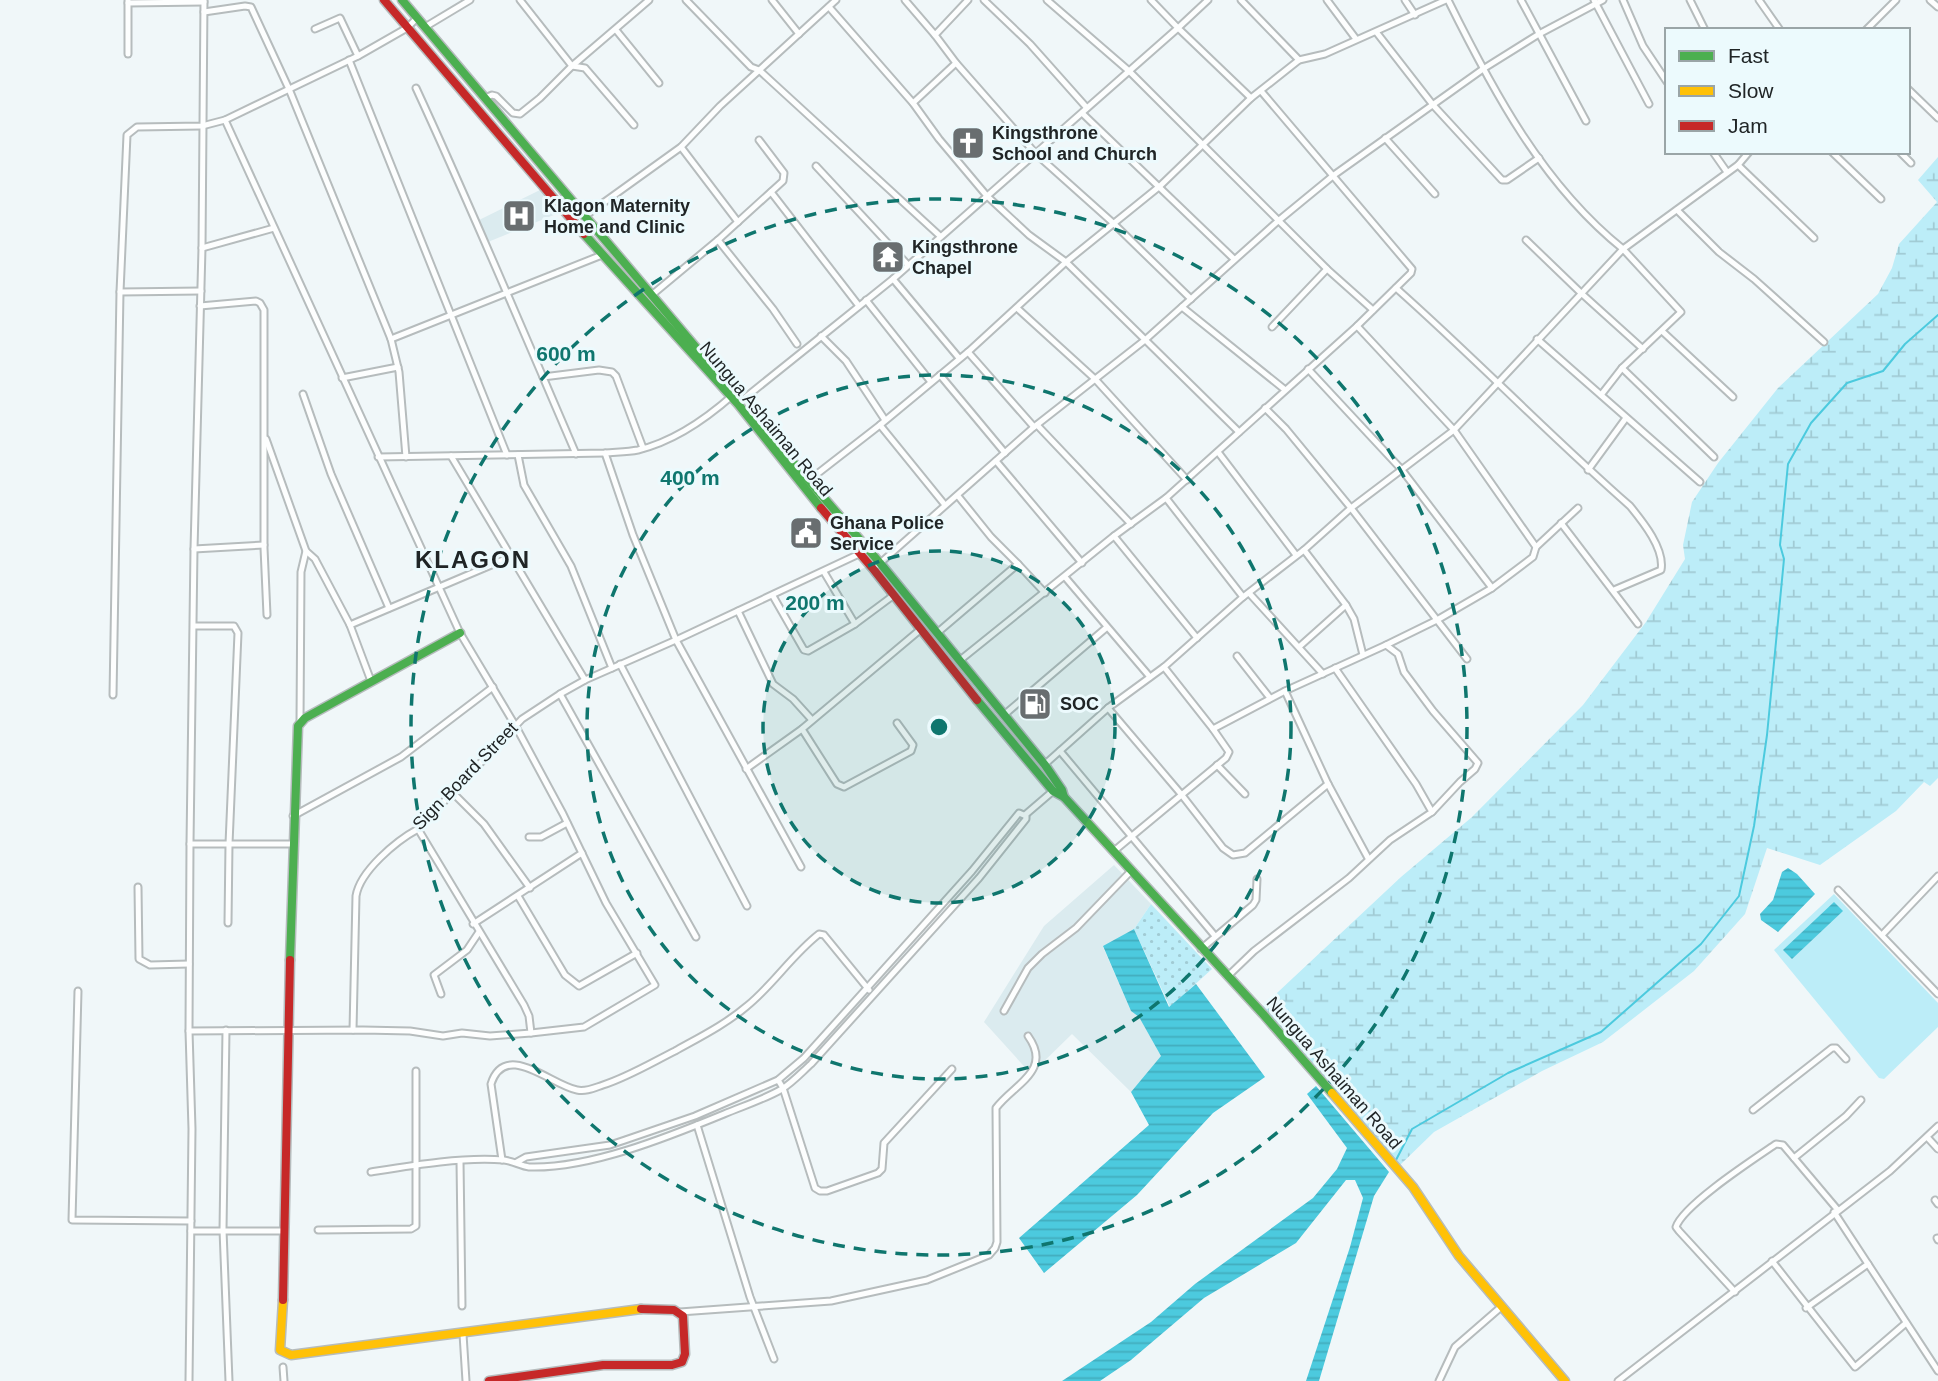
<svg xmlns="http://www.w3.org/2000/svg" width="1938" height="1381" font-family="Helvetica,sans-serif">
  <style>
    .built { fill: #dbebef }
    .grass { fill: url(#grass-dots) }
    .wetland { fill: url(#wetland-marsh) }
    .park { fill: #bcedf8 }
    .water { fill: url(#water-rules) }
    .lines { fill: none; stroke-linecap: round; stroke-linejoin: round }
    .stream { stroke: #4ccade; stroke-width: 2 }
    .street-casing { stroke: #b6bcbd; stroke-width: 9 }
    .fast-casing { stroke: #b6bcbd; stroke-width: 11 }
    .slow-casing { stroke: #b6bcbd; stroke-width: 11 }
    .jam-casing { stroke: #b6bcbd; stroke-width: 11 }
    .street { stroke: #fdfefe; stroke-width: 5 }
    .fast { stroke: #4caf50; stroke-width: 8 }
    .slow { stroke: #ffc107; stroke-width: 8 }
    .jam { stroke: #c62828; stroke-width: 8 }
    .ring { fill: none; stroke: #0f766e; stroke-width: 3.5; stroke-dasharray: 12 9 }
    .labels { text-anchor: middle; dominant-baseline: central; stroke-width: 6; stroke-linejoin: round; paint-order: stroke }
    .poi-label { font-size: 18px; font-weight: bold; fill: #202526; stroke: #ecfafd; text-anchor: start }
    .street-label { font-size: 18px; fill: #202526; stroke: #ecfafd }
    .district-label { font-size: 24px; font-weight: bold; letter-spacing: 2px; fill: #202526; stroke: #ecfafd }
    .centre { fill: #0f766e; stroke: #ecfafd; stroke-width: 3.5 }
    .ring-label { font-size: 21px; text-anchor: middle; font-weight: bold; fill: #0f766e; stroke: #ecfafd; stroke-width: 6; stroke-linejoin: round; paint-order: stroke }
  </style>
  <defs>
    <pattern id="grass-dots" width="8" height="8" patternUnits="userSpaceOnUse" patternTransform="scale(1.75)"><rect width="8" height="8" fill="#bcedf8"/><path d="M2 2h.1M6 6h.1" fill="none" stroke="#a1cbd4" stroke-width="1.8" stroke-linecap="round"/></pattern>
    <pattern id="wetland-marsh" width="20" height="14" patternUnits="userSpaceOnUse" patternTransform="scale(1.75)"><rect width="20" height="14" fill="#bcedf8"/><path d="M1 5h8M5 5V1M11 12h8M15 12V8" fill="none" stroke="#a1cbd4"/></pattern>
    <pattern id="water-rules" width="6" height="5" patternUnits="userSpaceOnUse" patternTransform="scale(1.75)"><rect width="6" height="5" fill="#4ccade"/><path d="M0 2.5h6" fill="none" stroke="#42adbe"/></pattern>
  </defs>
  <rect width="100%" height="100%" fill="#f0f7f9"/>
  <g class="built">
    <polygon points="540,190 561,212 488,242 479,220"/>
    <polygon points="1114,865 1151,904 1134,929 1103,947 1131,1011 1139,1017 1162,1056 1131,1092 1072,1034 1031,1074 984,1022 1044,926"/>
  </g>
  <polygon class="grass" points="1151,904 1212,969 1170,1007 1134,929"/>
  <polygon class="wetland" points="1938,157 1938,778 1930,786 1924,782 1896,811 1820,865 1767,848 1745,914 1694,971 1603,1042 1542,1071 1434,1132 1399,1166 1390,1153 1262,1007 1401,877 1472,817 1583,705 1646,622 1685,559 1683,545 1692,502 1718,463 1778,388 1878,294 1892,268 1899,244 1937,202 1918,180"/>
  <polygon class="park" points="1834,894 1938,1003 1938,1027 1884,1079 1879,1078 1774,950"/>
  <g class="water">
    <polygon points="1788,868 1797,874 1815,894 1778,932 1761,920 1760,914 1773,900 1782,872"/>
    <polygon points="1834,902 1843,911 1792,959 1783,950"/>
    <polygon points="1134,929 1169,1007 1196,984 1265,1077 1213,1113 1137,1195 1044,1273 1019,1238 1149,1125 1131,1092 1161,1056 1139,1017 1131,1011 1103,946"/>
    <polygon points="1316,1086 1389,1172 1374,1196 1319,1381 1306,1381 1350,1247 1363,1198 1355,1180 1346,1180 1296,1243 1204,1298 1131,1360 1100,1381 1062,1381 1151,1322 1195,1284 1313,1198 1337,1169 1347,1148 1307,1094"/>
  </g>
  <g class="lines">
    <polyline class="stream" points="1396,1160 1412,1129 1508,1073 1601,1032 1701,944 1739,896 1754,826 1767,735 1784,559 1780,545 1788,464 1811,423 1847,383 1883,371 1905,344 1938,315"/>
    <defs>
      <g id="street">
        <polyline points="520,0 572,66 585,68 634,125"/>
        <polyline points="686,0 751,67 759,70 940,236"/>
        <polyline points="772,0 799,34"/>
        <polyline points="905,0 935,35"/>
        <polyline points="968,0 935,35 956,63 1036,154 1112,222 1191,299"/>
        <polyline points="984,0 1030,44 1087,108"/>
        <polyline points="1047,0 1129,71 1327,269 1373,310"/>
        <polyline points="1208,0 1178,28 1251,98"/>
        <polyline points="1241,0 1299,60"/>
        <polyline points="1327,0 1356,39"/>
        <polyline points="1405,0 1415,15"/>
        <polyline points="1521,0 1586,121"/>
        <polyline points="1594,0 1649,104"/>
        <polyline points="1623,0 1643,46 1667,82"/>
        <polyline points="1690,0 1705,30"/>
        <polyline points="1759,0 1780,30"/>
        <polyline points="1930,0 1938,7"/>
        <polyline points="128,3 204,2"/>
        <polyline points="829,7 913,103 939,139 987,196 1029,235 1066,262 1239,432"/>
        <polyline points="204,12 245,6 251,7 289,89 391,339 399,372 406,457"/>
        <polyline points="425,27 470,0"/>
        <polyline points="315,29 340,18 358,56"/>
        <polyline points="616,30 659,83"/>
        <polyline points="1866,30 1896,0"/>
        <polyline points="1377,33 1433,105 1502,180 1507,180 1539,158"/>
        <polyline points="128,54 128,1"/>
        <polyline points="349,60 507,455"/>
        <path d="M416,88C472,209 523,331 576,454"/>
        <polyline points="1908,89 1938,118"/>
        <polyline points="485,98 492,95 496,96 513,113 520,114 540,98 572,66 649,0"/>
        <polyline points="913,103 956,63"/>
        <polyline points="1082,113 1234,259"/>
        <polyline points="225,120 460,633 515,725 563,814 606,903 655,985 584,1027 531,1033"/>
        <polyline points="1385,138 1435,194"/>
        <polyline points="681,147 738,222"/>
        <polyline points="1713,152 1727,172"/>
        <polyline points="1832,152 1881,199"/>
        <polyline points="1900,152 1911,163"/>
        <polyline points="1738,165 1814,238"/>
        <polyline points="816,166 908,265"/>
        <polyline points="771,192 859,306"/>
        <polyline points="1677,210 1719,252 1754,279 1824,342"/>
        <polyline points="585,216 681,147 720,106 836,0"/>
        <polyline points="718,240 773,309 797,344"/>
        <polyline points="1526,240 1581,293 1643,349"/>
        <polyline points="202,248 274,228"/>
        <polyline points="893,279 959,358"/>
        <path d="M1396,288C1476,359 1550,436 1630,506C1643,522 1665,549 1661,570L1614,590"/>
        <polyline points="120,292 201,291"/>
        <polyline points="653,294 718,240 783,181 784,173 759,140"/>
        <polyline points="866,300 931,382"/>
        <polyline points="200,306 256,301 260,303 264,310 264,548 267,615"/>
        <polyline points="1182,307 1284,389"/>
        <polyline points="1017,308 1095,379 1187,480"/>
        <polyline points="1357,326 1454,430 1536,547 1533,557 1492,588 1437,620 1386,645"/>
        <polyline points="1272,327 1327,269"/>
        <polyline points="1662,331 1733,397"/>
        <polyline points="821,336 846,361 885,420"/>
        <polyline points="391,339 602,255"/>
        <polyline points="1537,339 1700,482"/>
        <polyline points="968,352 1034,427"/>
        <polyline points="1622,368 1714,457"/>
        <polyline points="1308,369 1402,470 1492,588"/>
        <polyline points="940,375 1005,453"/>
        <polyline points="543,377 599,370 612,372 616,376 643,448"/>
        <polyline points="342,378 398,367"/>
        <polyline points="303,394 331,474 389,608"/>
        <polyline points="1601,395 1622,368 1681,312 1623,249 1738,165 1749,152"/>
        <polyline points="741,401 893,279 1178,28 1151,0"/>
        <polyline points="1265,408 1286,429 1351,508 1467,659"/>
        <polyline points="880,425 945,505"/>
        <polyline points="1037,425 1131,524"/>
        <polyline points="266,439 306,551 315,559 350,625 371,681"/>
        <polyline points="1218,452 1296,555"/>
        <polyline points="605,453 633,535 676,640 801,867"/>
        <polyline points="518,455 524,485 571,566 612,668"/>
        <polyline points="451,456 585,680"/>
        <path d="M378,457L605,453C616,452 628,452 638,450C672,442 707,418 733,395"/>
        <polyline points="996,461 1082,563"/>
        <polyline points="1588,470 1626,418"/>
        <polyline points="808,481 880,425 968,352 1066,262 1160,186 1251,98 1299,60 1325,54 1446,0"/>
        <polyline points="1166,498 1243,597"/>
        <polyline points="1561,523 1638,624"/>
        <polyline points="1114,536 1197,638"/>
        <polyline points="1536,547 1578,508"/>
        <polyline points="194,549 264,545"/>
        <polyline points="1304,550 1346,605 1354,619 1363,655"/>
        <polyline points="1018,564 1045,593"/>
        <polyline points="878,565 1034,427 1145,340 1278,221 1334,175 1483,69 1539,34 1603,0"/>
        <polyline points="824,572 855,624"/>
        <polyline points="1065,577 1150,677"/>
        <polyline points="1249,593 1323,674"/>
        <polyline points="773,596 804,650 808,651 855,624 894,595"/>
        <polyline points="738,611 773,684 793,699 812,720"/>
        <polyline points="350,625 510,557"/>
        <polyline points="194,626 234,626 238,633 229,844 228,923"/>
        <polyline points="937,633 1018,564 991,537 958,496"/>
        <polyline points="1299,647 1346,605"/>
        <polyline points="1237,656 1270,698"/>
        <polyline points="959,661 1114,536 1166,498 1357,326 1411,273 1412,269 1261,91"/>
        <polyline points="620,664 747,906"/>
        <polyline points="1164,667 1213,729 1285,691 1328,784 1368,858"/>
        <polyline points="1285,691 1386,645 1398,654 1404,672 1433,711 1478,763 1475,769 1460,782 1432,812"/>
        <polyline points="560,694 696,937"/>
        <polyline points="113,695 120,292 127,135 137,127 202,126 225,120 358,56 407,28 417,18"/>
        <polyline points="1108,708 1181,794 1223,848 1233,855 1245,853 1328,784"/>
        <polyline points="1004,715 1106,628"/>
        <polyline points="300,722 301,572 306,551"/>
        <polyline points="802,729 837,784 844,787 911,751 913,745 897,723"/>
        <polyline points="1060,751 1215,936"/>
        <path d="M1044,765L1108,708L1164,667L1243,597L1304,550L1351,508L1454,430L1623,249C1543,185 1493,91 1448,0"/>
        <polyline points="1217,765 1245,794"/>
        <polyline points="746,769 802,729 921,629"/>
        <polyline points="451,791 484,824 530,888"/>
        <polyline points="1025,815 1053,791"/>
        <polyline points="293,816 401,757 493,687"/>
        <polyline points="529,837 541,837 567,823"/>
        <polyline points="190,844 293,844"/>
        <polyline points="1114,851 1226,758 1229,752 1213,729"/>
        <polyline points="138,887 139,959 150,965 189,964"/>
        <polyline points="1838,890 1938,994"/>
        <polyline points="518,896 565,975 579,986 637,953"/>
        <polyline points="473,924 582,853"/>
        <polyline points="1882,935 1938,876"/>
        <polyline points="1201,949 1253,905 1256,900 1257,879"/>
        <polyline points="1228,976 1254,951 1349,878 1390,840 1432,812 1416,784 1335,668"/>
        <polyline points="78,991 72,1220 191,1221"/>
        <polyline points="441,994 434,975 467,950 479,932"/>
        <polyline points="1004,1011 1028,968 1042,954 1076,928 1131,871"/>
        <polyline points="226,1030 223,1230 229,1381"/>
        <path d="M353,1030L356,896C360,871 396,841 418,829L522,719L560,694L585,680L676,640L859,554"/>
        <polyline points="189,1031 363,1030 410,1031 443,1036 462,1033 490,1036 531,1033 529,1016 524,1005 418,829"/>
        <polyline points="778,1080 783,1088 815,1188 820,1191 827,1191 878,1173 882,1169 884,1143 952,1069"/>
        <polyline points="1753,1110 1832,1048 1836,1048 1846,1059"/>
        <polyline points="697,1125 750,1297 774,1359"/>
        <polyline points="1927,1137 1938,1149"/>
        <polyline points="1794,1158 1837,1209"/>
        <path d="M502,1160L491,1084C505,1040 551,1085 577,1090C586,1092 594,1088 603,1085C628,1077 651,1063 675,1051C700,1037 726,1024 747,1006C773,985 792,955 819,934L824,935L869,990"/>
        <polyline points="460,1161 462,1306"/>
        <path d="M371,1172C414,1165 460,1157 504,1160C513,1161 521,1166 529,1167C589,1169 668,1137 724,1114C743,1106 765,1099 782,1089C793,1082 802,1072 811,1064L979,878L1026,819V816L1019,813L972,871L867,988L804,1058L778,1080L695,1116L625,1140L610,1145L526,1157L517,1162"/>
        <polyline points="1935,1200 1938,1204"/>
        <polyline points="1834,1212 1938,1371"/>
        <polyline points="318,1230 411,1229 416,1226 416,1071"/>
        <polyline points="191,1231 283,1231"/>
        <polyline points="1937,1238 1938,1240"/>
        <polyline points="1772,1261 1855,1367 1906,1323"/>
        <path d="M1735,1292L1679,1231L1676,1227C1683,1205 1754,1159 1776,1144L1783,1145L1794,1158L1846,1116L1861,1100"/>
        <polyline points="1806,1308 1868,1264"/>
        <path d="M680,1312L831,1301L927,1280L989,1255L995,1248L997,1242L996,1108C1014,1084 1053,1071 1028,1036"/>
        <polyline points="463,1334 466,1381"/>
        <polyline points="283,1367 284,1381"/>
        <polyline points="189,1381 192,1129 189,1031 190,844 194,549 202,248 204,0"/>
        <polyline points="1439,1381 1455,1347 1501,1307"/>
        <polyline points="1618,1381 1890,1171 1938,1126"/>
      </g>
      <g id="fast">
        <polyline points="402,0 732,390"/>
        <polyline points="584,234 738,404 821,508"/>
        <polyline points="768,433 880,563 1045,765 1062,790 1064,797"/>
        <polyline points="977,700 1053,791 1064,797 1263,1014 1332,1093"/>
        <polyline points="290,960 298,726 305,718 460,633"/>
      </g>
      <g id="slow">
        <polyline points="1332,1093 1413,1187 1459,1256 1565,1381"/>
        <polyline points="283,1300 280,1350 291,1355 641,1309"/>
      </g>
      <g id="jam">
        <polyline points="384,0 584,234"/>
        <polyline points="821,508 874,570 977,700"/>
        <polyline points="283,1300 290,960"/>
        <polyline points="489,1381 603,1365 672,1365 682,1362 685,1354 683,1316 674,1310 641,1309"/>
      </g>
    </defs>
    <use href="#street" class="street-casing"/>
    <use href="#fast" class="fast-casing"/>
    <use href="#slow" class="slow-casing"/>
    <use href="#jam" class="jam-casing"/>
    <use href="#street" class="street"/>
    <use href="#fast" class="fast"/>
    <use href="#slow" class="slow"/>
    <use href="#jam" class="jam"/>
  </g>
  <circle cx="939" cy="727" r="176" fill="#0f766e" fill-opacity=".12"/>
  <g class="ring">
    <circle cx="939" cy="727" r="176"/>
    <circle cx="939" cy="727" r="352"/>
    <circle cx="939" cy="727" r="528"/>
  </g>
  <defs>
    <symbol id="church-square" viewBox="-11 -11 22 22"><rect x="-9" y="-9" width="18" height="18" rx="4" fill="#696e70" stroke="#ecfafd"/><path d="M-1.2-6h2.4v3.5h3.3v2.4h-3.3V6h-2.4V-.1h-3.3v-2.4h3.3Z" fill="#fff"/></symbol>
    <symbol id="hospital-square" viewBox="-11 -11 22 22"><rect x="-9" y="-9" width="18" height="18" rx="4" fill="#696e70" stroke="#ecfafd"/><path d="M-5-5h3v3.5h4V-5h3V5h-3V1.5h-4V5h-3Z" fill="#fff"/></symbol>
    <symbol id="temple-square" viewBox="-11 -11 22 22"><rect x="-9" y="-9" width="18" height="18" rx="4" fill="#696e70" stroke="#ecfafd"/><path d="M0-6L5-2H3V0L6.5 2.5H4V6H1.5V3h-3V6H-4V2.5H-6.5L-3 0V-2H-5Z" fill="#fff"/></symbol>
    <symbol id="civic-square" viewBox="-11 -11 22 22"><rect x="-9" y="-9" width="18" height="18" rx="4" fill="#696e70" stroke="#ecfafd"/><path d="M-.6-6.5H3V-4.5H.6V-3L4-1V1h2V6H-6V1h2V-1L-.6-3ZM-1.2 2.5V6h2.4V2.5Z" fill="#fff"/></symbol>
    <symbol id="fuel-square" viewBox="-11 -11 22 22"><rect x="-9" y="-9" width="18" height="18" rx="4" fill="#696e70" stroke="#ecfafd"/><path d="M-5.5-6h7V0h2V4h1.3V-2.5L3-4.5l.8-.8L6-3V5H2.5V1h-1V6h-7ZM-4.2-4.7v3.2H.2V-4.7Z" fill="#fff"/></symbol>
  </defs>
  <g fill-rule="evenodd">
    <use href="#church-square" x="949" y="124" width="38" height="38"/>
    <use href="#hospital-square" x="500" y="197" width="38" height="38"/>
    <use href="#temple-square" x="869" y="238" width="38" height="38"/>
    <use href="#civic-square" x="787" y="514" width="38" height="38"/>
    <use href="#fuel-square" x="1016" y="685" width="38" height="38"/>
  </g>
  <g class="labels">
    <g class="poi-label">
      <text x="992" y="133">Kingsthrone<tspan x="992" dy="21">School and Church</tspan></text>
      <text x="544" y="206">Klagon Maternity<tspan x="544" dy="21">Home and Clinic</tspan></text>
      <text x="912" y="247">Kingsthrone<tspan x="912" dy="21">Chapel</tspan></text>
      <text x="830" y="523">Ghana Police<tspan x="830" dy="21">Service</tspan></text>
      <text x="1060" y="704">SOC</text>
    </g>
    <g class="street-label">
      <text transform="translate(766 419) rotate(50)">Nungua Ashaiman Road</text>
      <text transform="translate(465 776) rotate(-46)">Sign Board Street</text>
      <text transform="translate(1334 1073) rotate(49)">Nungua Ashaiman Road</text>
    </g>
    <g class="district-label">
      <text x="473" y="559">KLAGON</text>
    </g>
  </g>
  <circle cx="939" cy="727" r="10" class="centre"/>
  <g class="ring-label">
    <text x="566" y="361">600 m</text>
    <text x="690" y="485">400 m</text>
    <text x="815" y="610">200 m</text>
  </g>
  <rect x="1665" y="28" width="245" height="126" fill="#ecfafd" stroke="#9aa5a7" stroke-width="2"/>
  <rect x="1679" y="51" width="35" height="10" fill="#4caf50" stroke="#9aa5a7" stroke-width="2"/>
  <text x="1728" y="63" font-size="21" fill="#202526">Fast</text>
  <rect x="1679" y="86" width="35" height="10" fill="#ffc107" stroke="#9aa5a7" stroke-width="2"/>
  <text x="1728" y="98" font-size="21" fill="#202526">Slow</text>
  <rect x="1679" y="121" width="35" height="10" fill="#c62828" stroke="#9aa5a7" stroke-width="2"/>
  <text x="1728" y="133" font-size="21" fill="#202526">Jam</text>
</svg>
